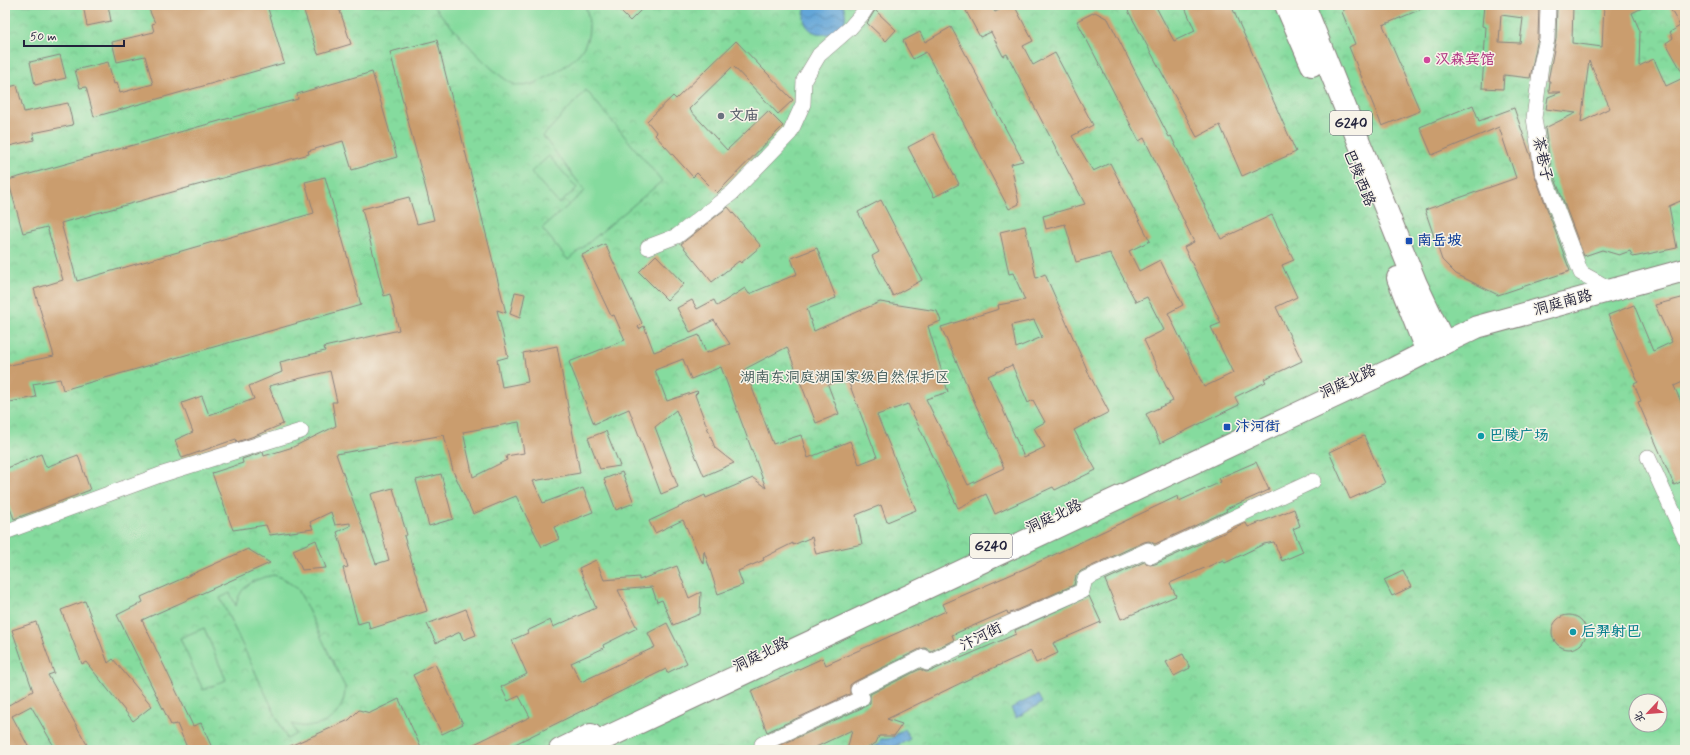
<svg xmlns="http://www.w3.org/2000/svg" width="1690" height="755" font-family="Mynerve,'LXGW WenKai TC',sans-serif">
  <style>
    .park { fill: url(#park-crowns); stroke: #547e6c; fill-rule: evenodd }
    .garden { fill: #85db9e; stroke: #547e6c }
    .water { fill: url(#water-waves); stroke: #42648a }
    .building { fill: #ca9d6e; fill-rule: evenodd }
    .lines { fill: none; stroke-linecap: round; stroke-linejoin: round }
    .street-casing { stroke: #88807c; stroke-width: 16 }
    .secondary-casing { stroke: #88807c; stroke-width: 24 }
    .primary-casing { stroke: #88807c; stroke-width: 24 }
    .street { stroke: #fff; stroke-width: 15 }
    .secondary { stroke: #fff; stroke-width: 22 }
    .primary { stroke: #fff; stroke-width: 22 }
    .hotel-dot { fill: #d1479c; stroke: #f7f3e8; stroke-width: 1.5 }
    .worship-dot { fill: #6b7280; stroke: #f7f3e8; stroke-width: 1.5 }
    .transit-dot { fill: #1a4fb4; stroke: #f7f3e8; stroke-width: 1.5 }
    .culture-dot { fill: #0f9aa8; stroke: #f7f3e8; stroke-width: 1.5 }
    .labels { text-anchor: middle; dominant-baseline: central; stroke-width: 3; stroke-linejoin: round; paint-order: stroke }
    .shield { fill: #f7f3e8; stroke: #62616f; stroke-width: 1 }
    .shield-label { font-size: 14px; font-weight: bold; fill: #22223b }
    .hotel-label { font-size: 15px; font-weight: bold; fill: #b23c85; stroke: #f7f3e8; text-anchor: start }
    .worship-label { font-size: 15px; font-weight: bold; fill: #5b616d; stroke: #f7f3e8; text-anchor: start }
    .street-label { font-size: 15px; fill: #22223b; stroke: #f7f3e8 }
    .transit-label { font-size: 15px; font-weight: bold; fill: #164399; stroke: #f7f3e8; text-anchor: start }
    .park-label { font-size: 15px; fill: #405a59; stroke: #f7f3e8 }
    .culture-label { font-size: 15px; font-weight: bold; fill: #0d838f; stroke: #f7f3e8; text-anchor: start }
  </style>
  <defs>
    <pattern id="park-crowns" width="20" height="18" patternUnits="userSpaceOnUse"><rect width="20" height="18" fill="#85db9e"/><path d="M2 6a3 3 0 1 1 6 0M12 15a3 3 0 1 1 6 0" fill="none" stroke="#73bc89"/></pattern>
    <pattern id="water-waves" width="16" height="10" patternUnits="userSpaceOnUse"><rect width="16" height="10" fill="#63a6d8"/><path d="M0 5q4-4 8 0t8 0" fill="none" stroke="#5187b0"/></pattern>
  </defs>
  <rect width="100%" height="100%" fill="#f7f3e8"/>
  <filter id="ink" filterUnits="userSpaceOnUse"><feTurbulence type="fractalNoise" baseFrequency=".025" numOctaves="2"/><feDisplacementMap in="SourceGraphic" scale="8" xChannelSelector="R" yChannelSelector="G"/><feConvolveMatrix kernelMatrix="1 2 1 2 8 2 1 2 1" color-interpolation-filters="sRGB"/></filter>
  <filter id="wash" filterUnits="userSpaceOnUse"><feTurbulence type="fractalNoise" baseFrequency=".012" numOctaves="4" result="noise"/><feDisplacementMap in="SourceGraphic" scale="16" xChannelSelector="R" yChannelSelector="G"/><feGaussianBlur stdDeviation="0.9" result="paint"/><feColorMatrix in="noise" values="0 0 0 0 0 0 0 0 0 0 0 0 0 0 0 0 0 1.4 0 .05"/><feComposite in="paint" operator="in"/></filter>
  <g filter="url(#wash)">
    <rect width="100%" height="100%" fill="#efdebd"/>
    <path class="park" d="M5,5H1685V750H5ZM1636,701H1660V725H1636Z"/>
    <g class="garden">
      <path d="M432,5H585C598,43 578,60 547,77C538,82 527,88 516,85C493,77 451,25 432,5Z"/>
      <polygon points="586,90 662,181 568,260 542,228 585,191 543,136"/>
      <polygon points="549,156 577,188 559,204 531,172"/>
      <path d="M274,575L284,579L298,589L345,687C346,716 319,733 292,724L296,734L287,739L220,598L230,593L236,606C240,585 254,579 274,575Z"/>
      <polygon points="204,628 226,680 203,690 180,638"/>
    </g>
    <g class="water">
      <path d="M807,5H843C859,45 789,43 807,5Z"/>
      <polygon points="1038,695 1042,703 1016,718 1011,708"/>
      <path d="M905,729L910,739C892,749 888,750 868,750L878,745L881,739C893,741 896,733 905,729Z"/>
    </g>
    <g id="blocks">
      <g class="building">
        <polygon points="83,5 108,5 111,21 87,26"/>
        <polygon points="147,5 267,5 284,63 94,117 86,87 80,88 75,70 108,62 114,84 117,83 120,93 153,84 145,56 117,62 112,42 154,32 152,24 155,23"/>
        <polygon points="302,5 338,5 351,44 318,54"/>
        <polygon points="614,5 646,5 630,21"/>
        <polygon points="977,5 991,5 995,12 1009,5 1014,5 1033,41 1023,46 1033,65 1055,53 1093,125 1072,136 1093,171 1110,163 1150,241 1129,251 1139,271 1160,260 1183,305 1168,313 1204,387 1233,373 1211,327 1221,323 1184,247 1194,242 1144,138 1139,141 1077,21 1095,12 1108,19 1169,137 1171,136 1221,239 1272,215 1294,260 1282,265 1297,297 1276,307 1302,361 1264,379 1266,382 1235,397 1239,405 1160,443 1146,414 1173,401 1144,340 1164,330 1147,297 1136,302 1110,253 1076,262 1065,224 1046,229 1043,216 1085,204 1007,54 1003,56 991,32 980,37 966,11"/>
        <polygon points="1125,5 1155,5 1174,41 1195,31 1184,5 1231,5 1296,152 1242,176 1220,125 1197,137"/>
        <polygon points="1350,5 1431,5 1383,25 1420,111 1382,126 1349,47 1355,44 1342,12"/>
        <path d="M1484,5H1539L1538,38L1530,78L1504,75L1503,89L1482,88L1486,27L1482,26ZM1501,15L1523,18L1520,43L1499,42Z"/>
        <path d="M1557,5H1573L1572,43L1602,47L1604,5H1648L1632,13L1640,31L1639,66L1654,59L1666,86L1685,77L1666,43L1673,38L1670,32L1680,26L1668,5H1685V199L1669,206L1677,248L1633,257L1630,251L1619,255L1602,250L1584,256L1551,168L1545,128L1576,113L1546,109L1548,97L1561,92H1549L1550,81H1548L1556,39ZM1589,61L1610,108L1581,122L1586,84Z"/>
        <polygon points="875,10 896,30 886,41 867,23"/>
        <polygon points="951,27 1023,161 1011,164 1019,204 1009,209 926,52 913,59 903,41 920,32 925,42"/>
        <path d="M437,40L506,313L497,310L508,357L497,360L502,387L528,382L523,353L557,346L580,473L533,481L543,503L583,488L593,512L554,527L559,539L542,547L516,496L473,514L453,471L444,435L336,454L376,564L389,560L371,494L393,488L407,535L404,536L427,611L370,629L368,621L358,624L343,568L348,567L337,532L350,526V523L335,525L331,512L310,522L313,529L270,535L266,525L233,530L212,473L243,463L242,459L263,452L264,456L293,447L336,426L332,402H337L330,371L269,386L283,424L257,435L237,442L236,439L182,458L175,440L193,432L182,403L202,396L209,415L254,399L249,386L282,372L280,362L325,351L324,347L399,330L390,294L384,296L362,209L409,197L417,224L434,220L390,52ZM519,422L524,453L506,456L507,460L473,477L463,432Z"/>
        <polygon points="736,41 793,100 778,114 733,66 689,109 727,150 768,111 783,126 717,193 697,173 693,177 655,135 657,133 647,121 673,96 676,99"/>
        <polygon points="60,55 66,78 35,85 30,62"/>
        <polygon points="372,72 397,157 352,170 343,141 308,151 309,154 61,223 77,281 314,213 305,182 325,177 361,305 63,390 60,379 33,384 36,397 5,403 5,366 54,356 34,289 63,280 47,227 23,233 8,180 298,99 297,94"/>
        <polygon points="17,85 24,112 68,103 73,125 33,133 34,140 5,147 5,88"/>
        <polygon points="1473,105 1479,121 1514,108 1531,157 1534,173 1570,271 1498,295 1456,274 1442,260 1425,210 1516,178 1499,127 1432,155 1420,127"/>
        <polygon points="933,134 959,184 934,197 908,147"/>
        <polygon points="881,200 922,280 893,296 872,256 879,252 858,212"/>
        <polygon points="728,207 761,246 741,263 739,261 712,282 681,244"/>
        <path d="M1025,226L1036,278L1045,274L1089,374L1109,412L1074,430L1096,470L1055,490L1053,487L995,514L986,494L958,508L908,404L877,415L916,510L887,522L881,505L856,515L862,544L816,554L812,537L793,545V543L763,558L764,560L738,571L743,585L718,594L704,551L703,564L683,520L655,533L649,521L705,495L706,498L753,478L766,488L721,367L691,379L683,359L655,370L667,401L697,391L698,392L695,395L715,448L734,463L704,476L676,410L655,427L678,487L661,494L629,409L594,424L569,362L625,340L614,315L611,316L582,255L605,244L642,323L638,327L639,329L644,326L654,352L699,335L706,353L730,344L714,320L690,332L677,308L692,300L697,309L714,300L717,306L745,288L749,294L797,274L791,258L817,248L836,298L807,309L814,331L880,302L937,311L941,321L928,326L948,392L926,399L968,485L1004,468L941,327L999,309L998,305L1025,300L1013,273L1009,274L1000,232ZM1034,320L1042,337L1016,348L1012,325ZM787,347L816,423L839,414L828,385L847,378L877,457L859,464L850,441L808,458L801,435L773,444L745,369ZM1012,365L1028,403L1033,400L1045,422L1034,428L1045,447L1024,457L988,376Z"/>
        <polygon points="656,255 684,284 667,300 639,272"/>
        <polygon points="515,292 525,294 520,318 510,314"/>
        <polygon points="1685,297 1685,381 1674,386 1685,411 1685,480 1674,485 1638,402 1641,401 1634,384 1638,382 1608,315 1634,305 1653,351 1672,342 1655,305"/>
        <polygon points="606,431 620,466 600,469 588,438"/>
        <polygon points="1364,436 1385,483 1350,499 1329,452"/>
        <polygon points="41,454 46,467 78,455 90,490 14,519 5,495 5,469"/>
        <polygon points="1256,462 1269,490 1226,509 1227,511 1155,544 1149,541 1144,542 1081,571 1076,576 1074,585 1008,614 1007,611 952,635 954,640 931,651 925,648 920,649 854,682 850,685 850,694 767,732 751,691 823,658 826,665 946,611 943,604 1026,568 1178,496 1179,501 1221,482 1219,478"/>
        <polygon points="622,472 634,503 616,510 604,479"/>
        <polygon points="441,474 453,519 429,526 416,480"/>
        <polygon points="1294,509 1300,526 1293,529 1303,552 1282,561 1274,542 1264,544 1225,563 1223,560 1170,583 1176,596 1121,619 1105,580 1144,562 1150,565 1155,564 1246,523 1248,527"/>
        <polygon points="316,540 326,568 302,570 293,550"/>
        <polygon points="248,549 270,563 142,620 193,726 201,723 213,750 188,750 177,724 171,725 117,615 143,602 141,597"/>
        <polygon points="596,560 604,580 639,577 639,580 677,566 689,598 701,592 700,614 673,625 662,600 657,602 652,587 618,590 637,628 603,645 604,648 571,663 581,682 655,647 648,633 667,623 687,663 667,673 666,669 503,750 462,750 530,717 519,696 508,701 501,687 527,674 512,640 528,633 527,631 550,620 553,627 596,608 579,568"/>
        <polygon points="1403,571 1411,587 1392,596 1384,580"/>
        <polygon points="1089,596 1101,622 1053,643 1058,653 1036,663 1031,651 973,677 887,719 902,724 894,736 879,736 876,743 863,750 847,750 852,730 816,747 817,750 770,750 866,706 870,703 870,694 920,669 926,672 931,671 1016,634 1015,630"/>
        <polygon points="85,601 108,663 113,659 152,706 133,721 86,662 82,664 61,610"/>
        <polygon points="466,609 476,635 463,640 460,632 436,643 427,624"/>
        <circle cx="1569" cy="632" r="17"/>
        <polygon points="36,622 54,673 48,675 90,750 56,750 31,706 12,716 30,750 5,750 5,702 7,706 33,691 12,630"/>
        <polygon points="1183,654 1190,668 1174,676 1166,662"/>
        <polygon points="435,664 463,724 442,734 413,675"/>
        <polygon points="399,699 422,750 281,750 349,720 359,710 370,713"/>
      </g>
    </g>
  </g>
  <g filter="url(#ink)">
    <use href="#blocks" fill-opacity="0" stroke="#88807c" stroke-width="1"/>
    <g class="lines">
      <defs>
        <g id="street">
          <polyline points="1548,5 1547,39 1541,65 1534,118 1542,170 1581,273 1612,290"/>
          <polyline points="648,247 677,236 732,193 790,133 803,104 804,80 819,55 850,28 863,13 868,5"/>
          <polyline points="1648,457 1685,538"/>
          <polyline points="5,532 160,475 301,431"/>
          <polyline points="762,744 862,698 858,690 924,657 927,663 1005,625 1082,591 1085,579 1148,550 1151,556 1313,481"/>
        </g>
        <polyline id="secondary" points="1444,343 1477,327 1685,270"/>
        <g id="primary">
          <polyline points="1286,5 1312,65"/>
          <polyline points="1398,278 1427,352"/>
          <polyline points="560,750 591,735"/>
          <polyline points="580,750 1393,369 1444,343 1416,284 1304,5"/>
        </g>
      </defs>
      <use href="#street" class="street-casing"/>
      <use href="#secondary" class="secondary-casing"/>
      <use href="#primary" class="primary-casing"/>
      <use href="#street" class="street"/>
      <use href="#secondary" class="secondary"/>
      <use href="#primary" class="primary"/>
    </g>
  </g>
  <circle class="hotel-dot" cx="1427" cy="60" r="4"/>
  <circle class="worship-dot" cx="721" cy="116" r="4"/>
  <g class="transit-dot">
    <rect x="1405" y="237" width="8" height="8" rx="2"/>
    <rect x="1223" y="423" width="8" height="8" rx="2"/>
  </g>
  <g class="culture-dot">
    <circle cx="1481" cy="436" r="4"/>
    <circle cx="1573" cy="632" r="4"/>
  </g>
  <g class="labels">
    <g class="shield">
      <rect x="1330" y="111" width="42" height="24" rx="3"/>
      <rect x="970" y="534" width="42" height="24" rx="3"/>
    </g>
    <g class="shield-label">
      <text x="1351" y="123">G240</text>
      <text x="991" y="546">G240</text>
    </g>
    <g class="hotel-label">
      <text x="1435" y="60">汉森宾馆</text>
    </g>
    <g class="worship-label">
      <text x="729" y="116">文庙</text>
    </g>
    <g class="street-label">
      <text transform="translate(1542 159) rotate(78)">茶巷子</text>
      <text transform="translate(1359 178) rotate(68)">巴陵西路</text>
      <text transform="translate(1563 303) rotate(-15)">洞庭南路</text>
      <text transform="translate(1348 382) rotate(-25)">洞庭北路</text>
      <text transform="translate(1054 517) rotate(-25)">洞庭北路</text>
      <text transform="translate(981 637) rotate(-27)">汴河街</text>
      <text transform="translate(761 655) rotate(-26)">洞庭北路</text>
    </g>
    <g class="transit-label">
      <text x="1417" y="241">南岳坡</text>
      <text x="1235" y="427">汴河街</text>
    </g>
    <g class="park-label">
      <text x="845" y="378">湖南东洞庭湖国家级自然保护区</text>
    </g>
    <g class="culture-label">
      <text x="1489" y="436">巴陵广场</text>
      <text x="1581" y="632">后羿射巴</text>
    </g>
  </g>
  <rect width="1690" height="755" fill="none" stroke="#f7f3e8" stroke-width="20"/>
  <g transform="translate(1648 713) rotate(244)"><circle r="19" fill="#f7f3e8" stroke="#a29fa3"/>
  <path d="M0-3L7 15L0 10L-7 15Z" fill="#d1495b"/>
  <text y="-6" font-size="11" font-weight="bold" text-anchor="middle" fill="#22223b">北</text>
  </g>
  <path d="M24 40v6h100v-6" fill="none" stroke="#22223b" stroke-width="2"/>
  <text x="30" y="40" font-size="12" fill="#22223b" stroke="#f7f3e8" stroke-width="3" paint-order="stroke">50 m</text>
</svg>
